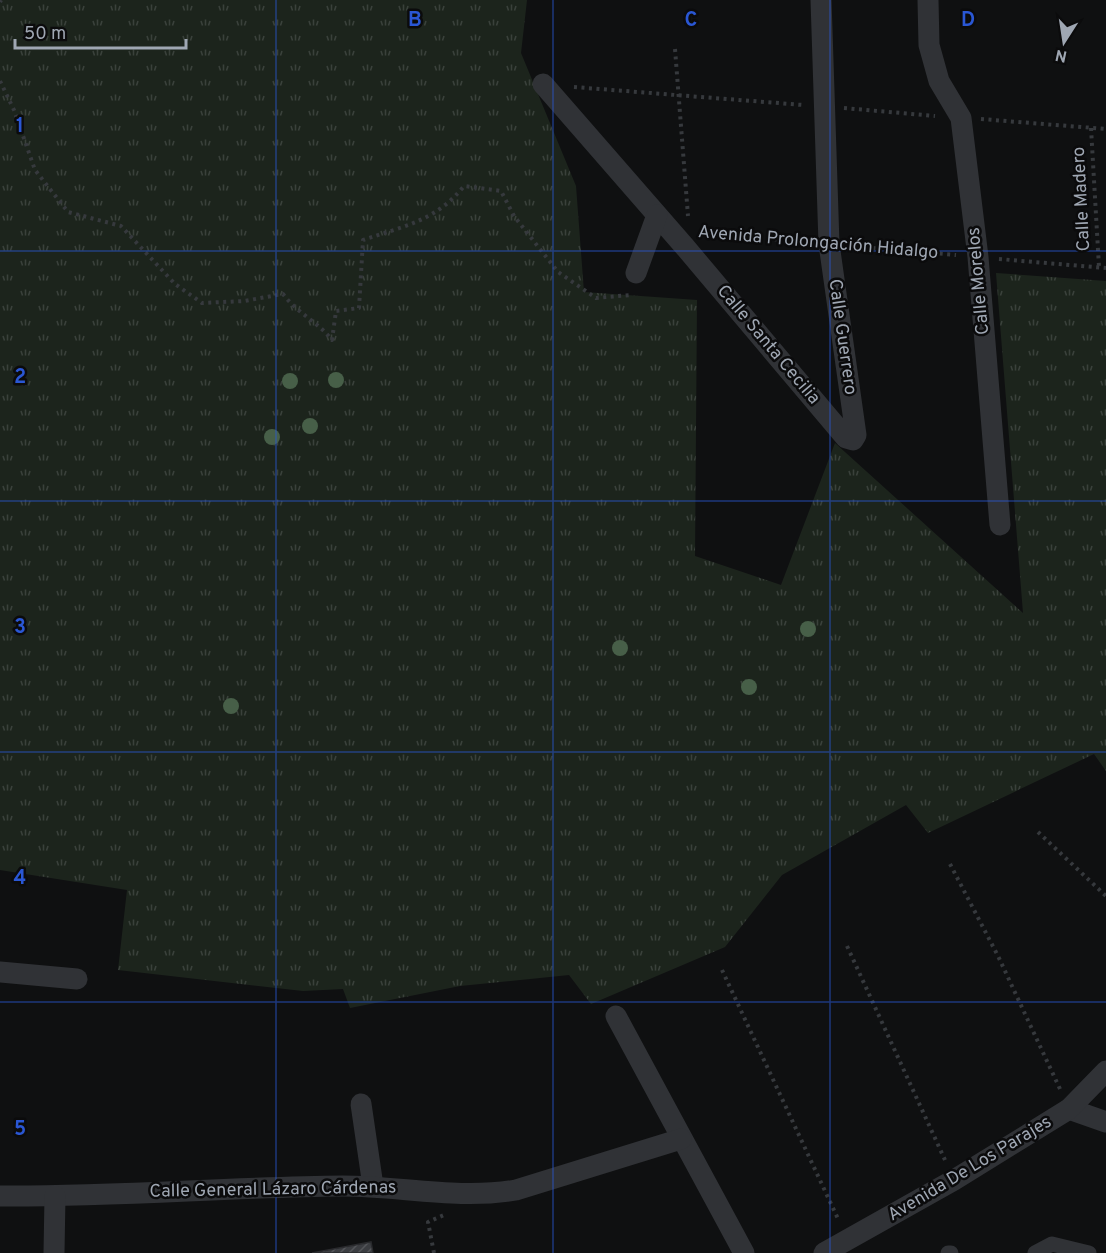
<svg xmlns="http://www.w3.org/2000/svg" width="1106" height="1253" font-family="Overpass,sans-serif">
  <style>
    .grass { fill: url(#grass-tufts) }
    .building { fill: url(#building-hatch); stroke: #292a2d; stroke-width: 1.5 }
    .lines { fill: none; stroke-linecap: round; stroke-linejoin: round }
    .path { stroke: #36393d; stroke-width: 4; stroke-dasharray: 3 4.5; stroke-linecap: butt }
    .pedestrian { stroke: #303236; stroke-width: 15 }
    .minor { stroke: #303236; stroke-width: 21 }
    .tree { fill: #475f48 }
    .grid { fill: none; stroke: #2a57d4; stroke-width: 1.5; stroke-opacity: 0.55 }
    .labels { text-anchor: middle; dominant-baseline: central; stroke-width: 5; stroke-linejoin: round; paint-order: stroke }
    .street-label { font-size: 18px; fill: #9fa7b3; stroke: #0b0b0c }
    .grid-label { font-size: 20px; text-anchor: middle; font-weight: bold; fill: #2a57d4; stroke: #0b0b0c; stroke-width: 5; stroke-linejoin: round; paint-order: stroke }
  </style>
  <defs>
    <pattern id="grass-tufts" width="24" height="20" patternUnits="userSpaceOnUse" patternTransform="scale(1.5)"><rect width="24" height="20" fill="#1c241c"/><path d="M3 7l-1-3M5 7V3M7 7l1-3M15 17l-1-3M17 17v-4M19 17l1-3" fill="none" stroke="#3a413b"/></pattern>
    <pattern id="building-hatch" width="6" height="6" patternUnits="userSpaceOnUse" patternTransform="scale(1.5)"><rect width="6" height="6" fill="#3b3d41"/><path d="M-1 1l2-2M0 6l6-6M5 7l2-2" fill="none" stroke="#54565a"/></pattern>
  </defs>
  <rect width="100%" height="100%" fill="#0f1011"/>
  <polygon class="grass" points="0,0 527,0 521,53 576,186 584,292 697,300 695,556 781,585 835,443 1023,613 996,273 1106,281 1106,771 1094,754 928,833 906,805 782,875 725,947 591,1004 569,975 460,986 350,1008 343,989 303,991 118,970 127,890 0,870"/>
  <polygon class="building" points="371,1242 373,1253 312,1253"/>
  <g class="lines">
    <g class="path">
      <polyline points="0,2 1,0"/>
      <polyline points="675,49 688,216"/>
      <path d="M0,81L14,110L35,170L68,212L121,226L175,284L202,303L244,301L283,294C297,313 318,322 332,340L336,311L359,308L363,240C404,226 436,221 464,186L501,191L514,216L558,272L596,298L631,295"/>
      <polyline points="574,87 803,105"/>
      <polyline points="844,108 935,116"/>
      <polyline points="981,119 1106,129"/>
      <polyline points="1091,128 1099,267"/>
      <polyline points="700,233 809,242"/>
      <polyline points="850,246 956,255"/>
      <polyline points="999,259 1106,268"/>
      <polyline points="1038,832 1106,896"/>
      <polyline points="950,864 998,956 1060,1089"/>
      <polyline points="847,946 945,1160"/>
      <polyline points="722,970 839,1221"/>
      <polyline points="434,1253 428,1222 444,1215"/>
    </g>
    <g class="pedestrian">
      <polyline points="948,1253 951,1253"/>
      <polyline points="1035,1253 1052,1244 1089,1253"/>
    </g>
    <g class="minor">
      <polyline points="928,0 929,45 939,81 961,118 978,257 1000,525"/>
      <polyline points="543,84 685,247 846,438 853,440 856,435 829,244 821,0"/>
      <polyline points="636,273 657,215"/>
      <polyline points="0,972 77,979"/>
      <polyline points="616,1016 744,1253"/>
      <polyline points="361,1104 373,1186"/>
      <polyline points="1069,1109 1106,1122"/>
      <path d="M0,1196C114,1197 228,1187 343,1186C400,1186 459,1200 516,1190L681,1139"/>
      <polyline points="54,1253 55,1196"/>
      <polyline points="824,1253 954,1180 1069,1109 1106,1071"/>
    </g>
  </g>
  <g class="tree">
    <circle cx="336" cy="380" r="8"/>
    <circle cx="290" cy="381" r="8"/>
    <circle cx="310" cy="426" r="8"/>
    <circle cx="272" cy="437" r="8"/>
    <circle cx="808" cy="629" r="8"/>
    <circle cx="620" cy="648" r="8"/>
    <circle cx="749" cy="687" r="8"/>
    <circle cx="231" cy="706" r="8"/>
  </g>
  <path class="grid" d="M276,0V1253M553,0V1253M830,0V1253M0,251H1106M0,501H1106M0,752H1106M0,1002H1106"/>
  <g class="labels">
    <g class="street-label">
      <text transform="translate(1082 199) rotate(-93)">Calle Madero</text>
      <text transform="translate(818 243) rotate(5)">Avenida Prolongación Hidalgo</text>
      <text transform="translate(979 281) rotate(-95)">Calle Morelos</text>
      <text transform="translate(842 337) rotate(82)">Calle Guerrero</text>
      <text transform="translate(768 345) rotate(50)">Calle Santa Cecilia</text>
      <text transform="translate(970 1169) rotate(-31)">Avenida De Los Parajes</text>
      <text transform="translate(273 1190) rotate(-1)">Calle General Lázaro Cárdenas</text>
    </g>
  </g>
  <g class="grid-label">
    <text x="415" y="26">B</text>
    <text x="691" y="26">C</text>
    <text x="968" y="26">D</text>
    <text x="20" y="132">1</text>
    <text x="20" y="383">2</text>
    <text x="20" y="633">3</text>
    <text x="20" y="884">4</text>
    <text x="20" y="1135">5</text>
  </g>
  <g transform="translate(1064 42) rotate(192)" stroke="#0b0b0c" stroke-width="4.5" paint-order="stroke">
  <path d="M0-4.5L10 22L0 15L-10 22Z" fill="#9fa7b3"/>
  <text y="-9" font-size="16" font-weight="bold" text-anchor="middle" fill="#9fa7b3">N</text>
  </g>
  <path d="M15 39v9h171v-9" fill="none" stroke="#9fa7b3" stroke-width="3"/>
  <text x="24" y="39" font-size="18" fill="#9fa7b3" stroke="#0b0b0c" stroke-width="4.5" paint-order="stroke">50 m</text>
</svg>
